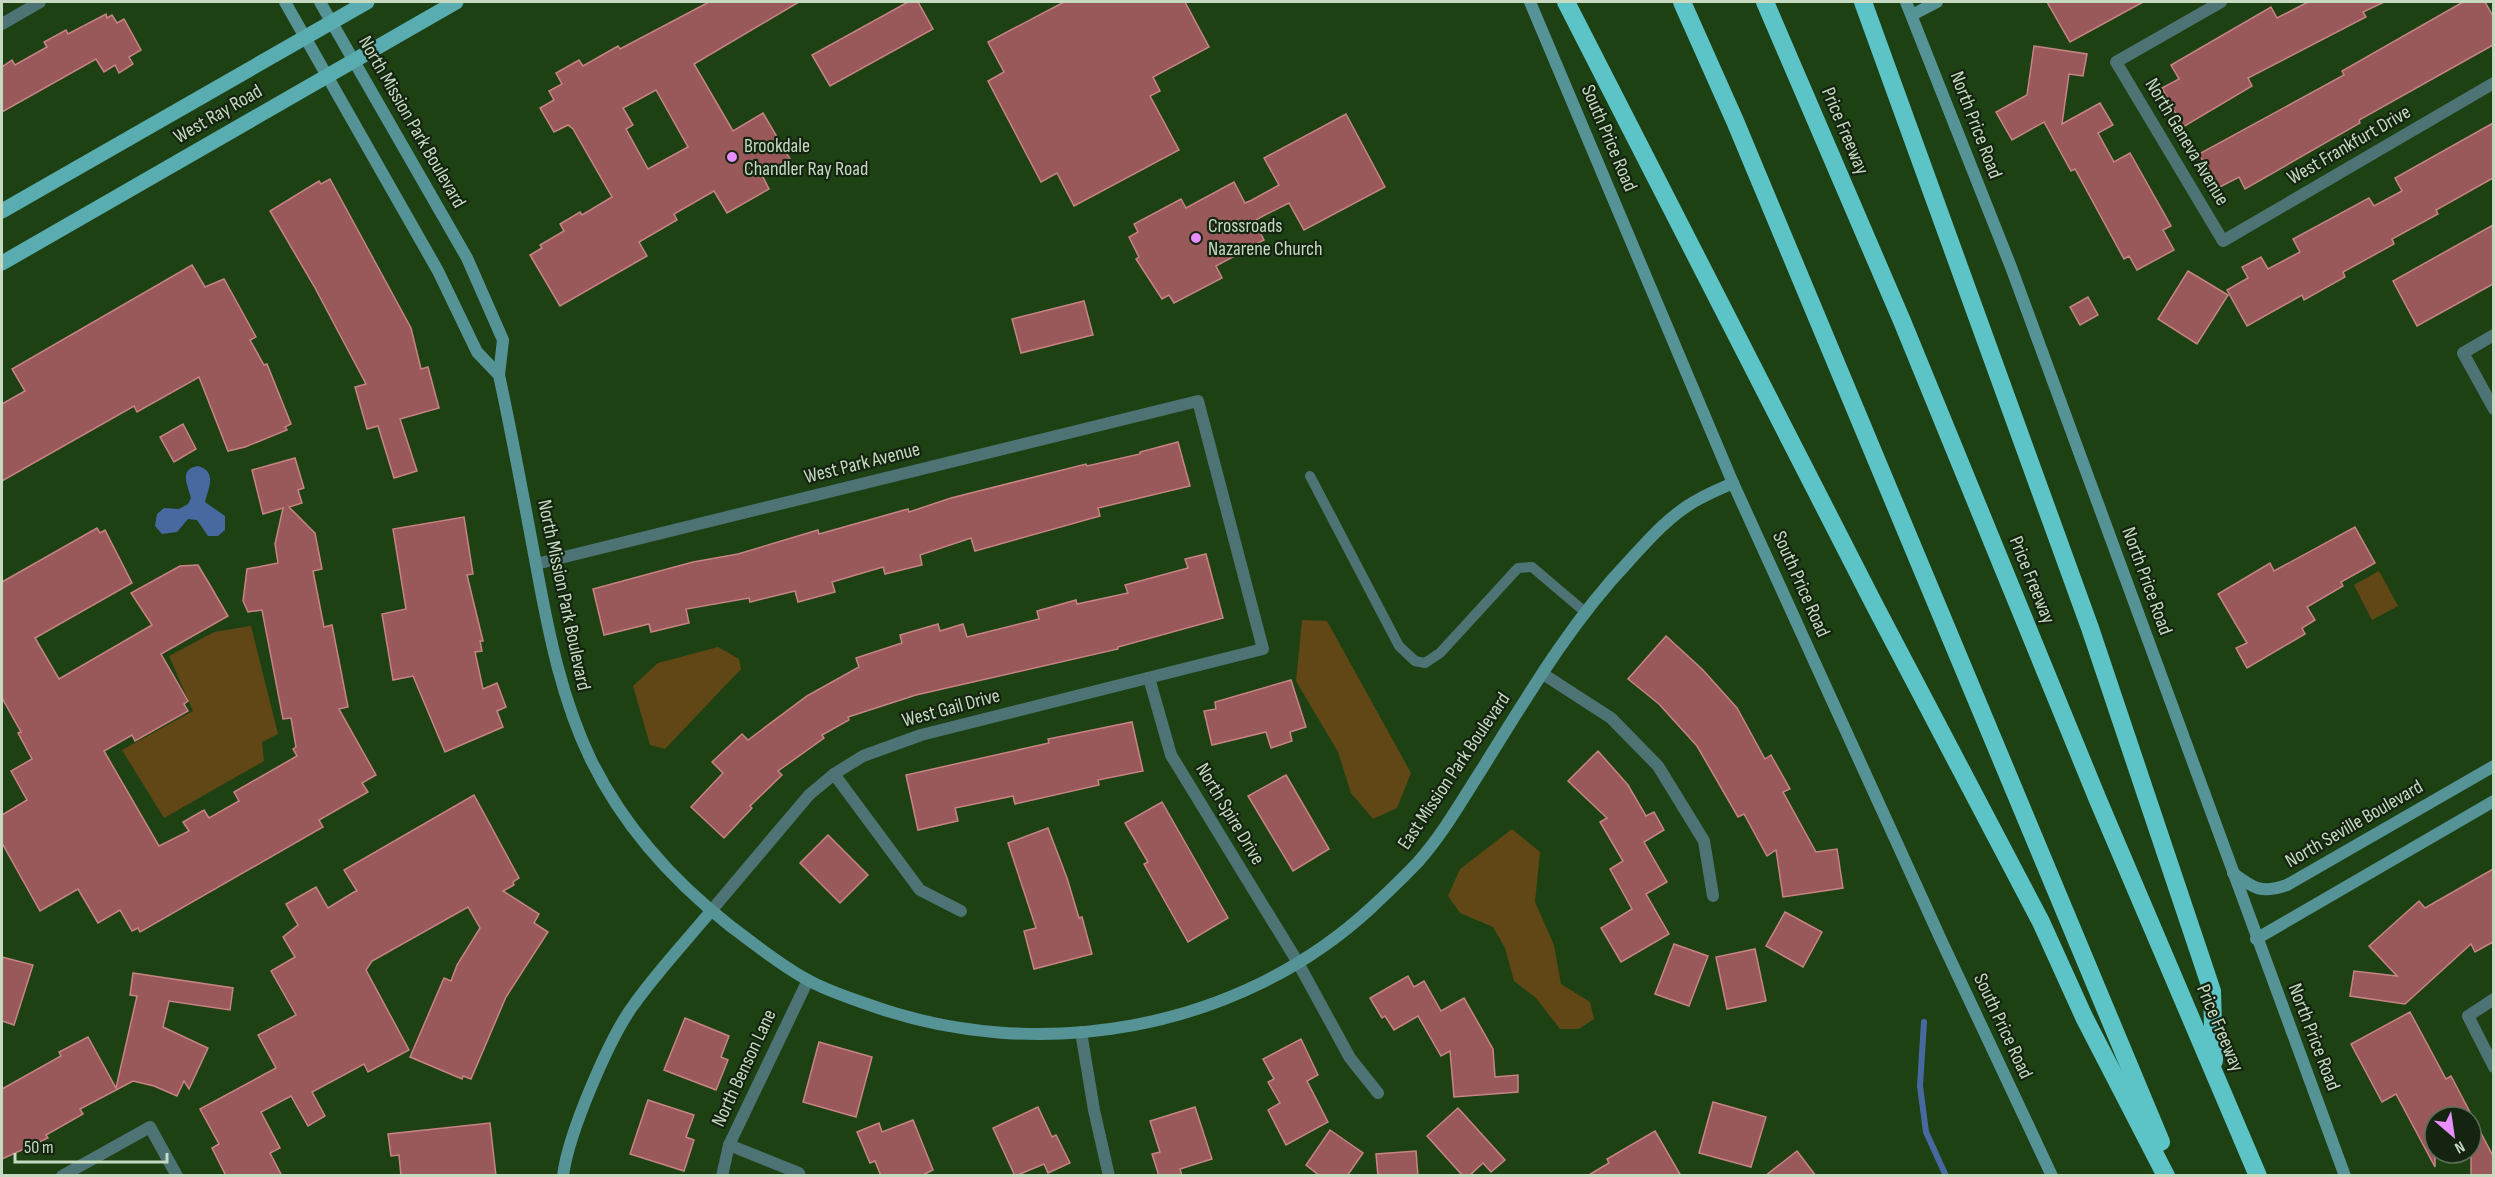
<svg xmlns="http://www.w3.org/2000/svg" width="2495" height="1177" font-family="'Sofia Sans Condensed',sans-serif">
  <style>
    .green { fill: #614715 }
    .water { fill: #47699f }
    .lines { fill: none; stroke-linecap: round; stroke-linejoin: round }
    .stream { stroke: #47699f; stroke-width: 6 }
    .building { fill: #99595a; stroke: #c88484; stroke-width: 1.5; fill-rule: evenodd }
    .lane { stroke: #4d7374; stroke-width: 10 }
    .street { stroke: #4d7374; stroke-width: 12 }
    .secondary { stroke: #559396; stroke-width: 12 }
    .primary { stroke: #59acb0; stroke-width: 15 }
    .highway { stroke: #5cc3c7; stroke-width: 18 }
    .poi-dot { fill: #e88eff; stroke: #142410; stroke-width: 2 }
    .labels { text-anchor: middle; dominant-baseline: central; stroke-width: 4.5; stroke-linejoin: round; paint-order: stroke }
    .street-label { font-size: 20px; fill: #c5dac0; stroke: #142410 }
    .poi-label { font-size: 20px; fill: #c5dac0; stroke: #142410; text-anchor: start }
  </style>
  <rect width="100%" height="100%" fill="#1d4113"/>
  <g class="green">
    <polygon points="2379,571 2398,606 2372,620 2354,585"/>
    <polygon points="1302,620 1327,621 1411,773 1397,808 1373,819 1351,793 1338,752 1296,681"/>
    <polygon points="251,626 278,734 262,742 264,761 164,818 122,750 193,711 169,656 214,632"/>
    <polygon points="718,647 739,659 741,669 665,749 650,745 633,686 658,663"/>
    <polygon points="1512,829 1540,852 1535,902 1554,945 1561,984 1590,1002 1594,1019 1579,1029 1560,1029 1536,998 1514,981 1505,948 1493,927 1460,913 1448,896 1460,869"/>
  </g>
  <path class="water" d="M198,466C218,472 208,489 205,502L225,516V530L218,536H208L197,520L188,519L177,532L162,534L155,526L157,514L164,508L179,509L188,504L191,498C188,486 178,469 198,466Z"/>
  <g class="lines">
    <polyline class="stream" points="1924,1022 1920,1086 1926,1132 1946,1176"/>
  </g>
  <g class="building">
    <path d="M709,2H799L694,64L733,131L763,113L790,159L762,175L769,189L727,213L714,191L674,214L677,220L639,242L647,256L560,306L530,255L542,248L540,245L564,231L560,224L580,212L582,215L612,197L573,129L568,125L554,132L540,108L554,100L549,91L562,84L556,73L579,60L583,66L618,46L620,49ZM656,90L688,147L648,169L626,129L633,125L623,108Z"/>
    <polygon points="908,2 918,2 933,29 830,86 812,55"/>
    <polygon points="1064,2 1185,2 1209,47 1153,77 1160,91 1150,96 1179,150 1074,206 1057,173 1041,182 988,81 1004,72 988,42"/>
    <polygon points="2047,2 2143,2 2070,42"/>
    <polygon points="2308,2 2384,2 2363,12 2366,17 2248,78 2252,86 2183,127 2162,88 2179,79 2171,65 2271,7 2277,18"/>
    <polygon points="2463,2 2485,2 2493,16 2493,45 2359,120 2360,123 2245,189 2239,177 2218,188 2199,154 2344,75 2342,71"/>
    <polygon points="106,14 107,18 112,15 117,23 124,19 141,50 129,57 133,64 119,73 115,65 104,72 96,59 2,112 2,67 12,60 15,65 47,47 44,42 66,30 68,34"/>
    <polygon points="2034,46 2087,54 2083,76 2069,74 2062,124 2100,103 2113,125 2098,133 2114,162 2130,153 2171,226 2163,230 2174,250 2137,270 2129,256 2124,259 2075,169 2071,171 2044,122 2012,140 1996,112 2027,95"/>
    <polygon points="1346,114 1385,187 1304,230 1289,203 1261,217 1254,221 1264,240 1216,266 1222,278 1174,303 1169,295 1162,299 1136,259 1139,257 1129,237 1138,232 1134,224 1181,199 1186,208 1234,182 1245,203 1252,200 1279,185 1264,158"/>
    <polygon points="2493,123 2493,178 2436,210 2438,214 2392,239 2394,244 2343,272 2345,277 2304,300 2302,295 2247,326 2227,290 2248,278 2242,267 2261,257 2268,269 2300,252 2293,239 2369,198 2374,206 2402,191 2395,178"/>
    <polygon points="330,179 411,328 421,369 428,367 439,408 400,419 417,471 394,478 378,426 367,429 355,387 366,384 314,286 270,211 319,181 321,184"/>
    <polygon points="2493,225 2493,284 2417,326 2393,281"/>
    <polygon points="192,265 205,287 224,279 256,337 250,340 264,365 267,364 291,424 285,427 287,430 245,447 228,451 199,377 137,412 134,406 2,481 2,404 25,391 12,369"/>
    <polygon points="2188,271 2228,295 2197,344 2158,319"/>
    <polygon points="2088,297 2098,315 2080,325 2070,307"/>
    <polygon points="1084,301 1093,335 1021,353 1012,319"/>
    <polygon points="183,424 196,449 174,462 160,437"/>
    <polygon points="1178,442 1190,486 1098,508 1100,516 975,551 971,538 920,555 922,565 885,574 883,567 832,582 835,592 798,602 795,591 750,602 749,598 686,609 689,623 651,632 649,624 604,635 593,589 693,562 738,554 818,530 819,534 908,509 909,512 951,498 1086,464 1087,466 1140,454 1140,452"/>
    <polygon points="295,458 304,488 298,490 302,503 289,507 315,533 322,569 313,571 324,627 332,625 348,707 339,709 376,775 362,783 368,792 319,820 323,827 140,932 138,928 132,931 120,910 98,923 78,889 40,911 2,843 2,815 27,800 11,771 32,759 18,733 21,732 2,698 2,582 97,528 100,533 105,530 132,583 35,638 59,679 152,625 131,593 180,566 198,565 207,580 228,616 161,654 188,701 184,704 188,711 135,741 132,735 104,751 159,846 189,831 183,822 204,810 209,818 239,801 234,792 297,756 293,749 296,747 291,718 283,719 262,610 248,612 243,601 247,569 278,563 275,544 283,508 263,514 252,470"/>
    <polygon points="464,517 473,574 467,575 483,641 480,641 482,651 475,652 483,689 497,683 506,707 497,711 503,727 445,752 413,676 393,680 382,614 406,609 393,529"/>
    <polygon points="2355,527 2375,563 2341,582 2343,586 2307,607 2315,620 2302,628 2305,634 2247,668 2236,648 2247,643 2218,594 2270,563 2274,571"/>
    <polygon points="1206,554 1223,618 1118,647 1118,649 916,695 848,717 849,720 822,735 824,738 778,771 782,775 750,806 752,808 724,838 691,807 723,773 712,762 742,734 748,740 807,696 859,667 856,658 902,643 900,635 938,624 940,631 963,624 967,637 1039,619 1037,611 1076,600 1077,604 1128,593 1125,585 1188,568 1185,559"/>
    <polygon points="1666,636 1702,669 1737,708 1765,759 1771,755 1790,789 1783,792 1816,852 1837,849 1843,888 1783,897 1776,850 1767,856 1744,814 1738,817 1697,746 1659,704 1628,679"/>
    <polygon points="1291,680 1306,727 1290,732 1292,741 1271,748 1266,732 1212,745 1204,711 1216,709 1215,702"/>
    <polygon points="1132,722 1143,771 1098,780 1099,785 1015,804 1013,796 955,808 958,821 918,830 906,775 1049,743 1048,739"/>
    <polygon points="1598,751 1628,785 1646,816 1654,812 1664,830 1644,842 1667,882 1646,894 1669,934 1621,962 1601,928 1632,909 1610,869 1623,861 1600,822 1607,818 1568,781"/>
    <polygon points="1286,775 1329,849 1293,871 1248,796"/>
    <polygon points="474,795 519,878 513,882 514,885 503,891 539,914 534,923 548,932 506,997 471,1079 463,1076 462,1079 410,1057 444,978 451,981 457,965 480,928 468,907 372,961 366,970 409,1050 368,1072 364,1064 312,1092 325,1116 308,1126 291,1096 261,1112 280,1148 270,1153 282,1176 226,1176 212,1148 219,1144 200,1109 276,1068 258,1035 296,1015 271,971 295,957 283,937 298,925 286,904 316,887 328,908 354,892 357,891 344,870"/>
    <polygon points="1162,802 1228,918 1188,942 1144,864 1148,862 1125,823"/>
    <polygon points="1048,828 1067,878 1079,918 1082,917 1092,954 1034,969 1024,931 1036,928 1008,843"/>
    <polygon points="828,835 868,875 840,903 800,863"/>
    <polygon points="2493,869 2493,942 2475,952 2471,944 2405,1004 2350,996 2354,971 2397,976 2369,946 2419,901 2425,908"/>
    <polygon points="1785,912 1822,932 1803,967 1766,946"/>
    <polygon points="1674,944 1708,956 1689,1006 1655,994"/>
    <polygon points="1755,949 1766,1001 1727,1009 1716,957"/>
    <polygon points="2,957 33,965 14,1025 2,1021"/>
    <polygon points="133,973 233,988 230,1010 169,1001 163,1027 208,1048 189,1089 184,1081 177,1096 154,1086 133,1081 80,1109 83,1114 46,1135 48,1138 2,1159 2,1089 61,1056 59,1052 88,1037 116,1088 137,996 130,995"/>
    <polygon points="1408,976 1414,987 1424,981 1441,1011 1464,998 1493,1049 1495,1077 1518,1075 1518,1092 1454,1097 1450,1051 1441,1056 1418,1016 1394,1030 1385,1016 1382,1018 1370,998"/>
    <polygon points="2410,1012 2446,1079 2451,1076 2493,1156 2493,1176 2471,1176 2471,1117 2435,1117 2435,1167 2396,1094 2382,1102 2351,1044"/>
    <polygon points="685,1018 729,1036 721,1057 728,1060 716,1090 664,1070"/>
    <polygon points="1301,1039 1318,1075 1307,1081 1328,1122 1286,1145 1268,1110 1280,1103 1268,1082 1274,1079 1263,1059"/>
    <polygon points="819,1042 872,1057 856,1117 803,1102"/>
    <polygon points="648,1100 694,1115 686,1137 694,1140 684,1171 630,1154"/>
    <polygon points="1713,1102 1766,1117 1751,1167 1699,1153"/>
    <polygon points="1038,1107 1052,1137 1056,1135 1070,1163 1048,1173 1044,1164 1015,1176 993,1128"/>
    <polygon points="1195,1107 1212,1159 1180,1169 1182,1176 1159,1176 1152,1154 1160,1152 1150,1121"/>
    <polygon points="1458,1108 1505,1160 1491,1172 1483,1163 1469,1176 1463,1176 1427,1136"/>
    <polygon points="913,1120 933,1170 921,1176 881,1176 875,1161 870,1163 857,1132 879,1123 882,1132"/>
    <polygon points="490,1123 496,1176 401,1176 399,1155 391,1156 388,1134"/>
    <polygon points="1330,1130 1363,1153 1347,1176 1320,1176 1306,1165"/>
    <polygon points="1655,1131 1681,1176 1587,1176 1609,1163 1607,1159"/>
    <polygon points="1416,1151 1418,1176 1378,1176 1376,1154"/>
    <polygon points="1797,1151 1816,1176 1765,1176"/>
  </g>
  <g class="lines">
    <polyline class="lane" points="1310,476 1399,646 1415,661 1425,663 1440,653 1518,568 1532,567 1585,612"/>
    <g class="street">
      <polyline points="2221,2 2116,62 2223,241 2494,83"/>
      <polyline points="2,24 40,2"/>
      <polyline points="2494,335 2463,353 2494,409"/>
      <polyline points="536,564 1198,401 1263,649 921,735 863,756 834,774 809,795 711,911"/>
      <polyline points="1543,674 1611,718 1658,766 1704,841 1713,896"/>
      <polyline points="1149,678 1171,755 1297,961 1350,1058 1378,1093"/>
      <polyline points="834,774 920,890 961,911"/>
      <polyline points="2494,999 2468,1016 2494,1067"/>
      <polyline points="1081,1032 1094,1110 1109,1176"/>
      <polyline points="729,1145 799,1173"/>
      <polyline points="62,1176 150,1127 177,1176"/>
      <polyline points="722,1176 729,1145 808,980"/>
    </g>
    <g class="secondary">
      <polyline points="285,2 438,271 477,352 499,375"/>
      <path d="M320,2L467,258L503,340L499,375C513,440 525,505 537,570C549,635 562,700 591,760C623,825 672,880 729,925C754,944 779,964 806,979C825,990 847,997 867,1004C1036,1066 1238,1031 1371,908C1386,894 1403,878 1418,862C1443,834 1462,800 1482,769C1527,697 1570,623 1629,561C1649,539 1672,513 1699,499C1710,493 1722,488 1733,483"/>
      <polyline points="1530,2 1733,483 1942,942 2052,1176"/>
      <polyline points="1906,2 2011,267 2345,1176"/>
      <polyline points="1912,15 1937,2"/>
      <path d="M2233,873C2254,889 2262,894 2287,885L2494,766"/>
      <polyline points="2256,939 2494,801"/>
      <path d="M563,1176C568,1134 610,1036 635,1003C658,971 686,941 711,911"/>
    </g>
    <g class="primary">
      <polyline points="2,211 367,2"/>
      <polyline points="2,263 456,2"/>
    </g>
    <g class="highway">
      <polyline points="1566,2 1875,606 2041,922 2084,1017 2166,1176"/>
      <polyline points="1682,2 1735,121 2161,1142"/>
      <polyline points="1765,2 1902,321 2098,800 2258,1176"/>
      <polyline points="1863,2 2090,628 2212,991 2214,1061"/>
    </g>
  </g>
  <g class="poi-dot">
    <circle cx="732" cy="157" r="6"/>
    <circle cx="1196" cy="238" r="6"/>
  </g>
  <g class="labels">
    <g class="street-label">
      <text transform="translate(218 114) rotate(-30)">West Ray Road</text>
      <text transform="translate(412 122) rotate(60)">North Mission Park Boulevard</text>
      <text transform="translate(1976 125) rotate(69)">North Price Road</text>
      <text transform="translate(1845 131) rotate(67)">Price Freeway</text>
      <text transform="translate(1609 138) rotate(67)">South Price Road</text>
      <text transform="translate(2187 142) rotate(59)">North Geneva Avenue</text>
      <text transform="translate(2349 145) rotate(-30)">West Frankfurt Drive</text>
      <text transform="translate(862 463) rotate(-14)">West Park Avenue</text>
      <text transform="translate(2032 580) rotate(68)">Price Freeway</text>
      <text transform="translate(2147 581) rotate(70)">North Price Road</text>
      <text transform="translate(1801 584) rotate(66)">South Price Road</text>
      <text transform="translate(564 595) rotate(78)">North Mission Park Boulevard</text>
      <text transform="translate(951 708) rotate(-15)">West Gail Drive</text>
      <text transform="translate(1454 771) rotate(-56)">East Mission Park Boulevard</text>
      <text transform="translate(1230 814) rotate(59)">North Spire Drive</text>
      <text transform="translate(2354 824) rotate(-30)">North Seville Boulevard</text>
      <text transform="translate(2003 1026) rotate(65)">South Price Road</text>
      <text transform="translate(2220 1028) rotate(67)">Price Freeway</text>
      <text transform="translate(2314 1037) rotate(69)">North Price Road</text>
      <text transform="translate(744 1068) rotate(-65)">North Benson Lane</text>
    </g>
    <g class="poi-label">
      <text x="744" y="146">Brookdale<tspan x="744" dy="23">Chandler Ray Road</tspan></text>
      <text x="1208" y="226">Crossroads<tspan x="1208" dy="23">Nazarene Church</tspan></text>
    </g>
  </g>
  <rect width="2495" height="1177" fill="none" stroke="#c5dac0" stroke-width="6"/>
  <g transform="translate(2453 1135) rotate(151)"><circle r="28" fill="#142410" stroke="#5b6d56" stroke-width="1.5"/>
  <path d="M0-4.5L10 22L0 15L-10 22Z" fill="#e88eff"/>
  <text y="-9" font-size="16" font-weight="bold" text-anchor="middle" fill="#c5dac0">N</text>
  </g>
  <path d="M15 1153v9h152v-9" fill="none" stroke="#c5dac0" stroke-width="3"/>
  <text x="24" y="1153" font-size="18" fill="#c5dac0" stroke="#142410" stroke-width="4.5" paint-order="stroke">50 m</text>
</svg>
